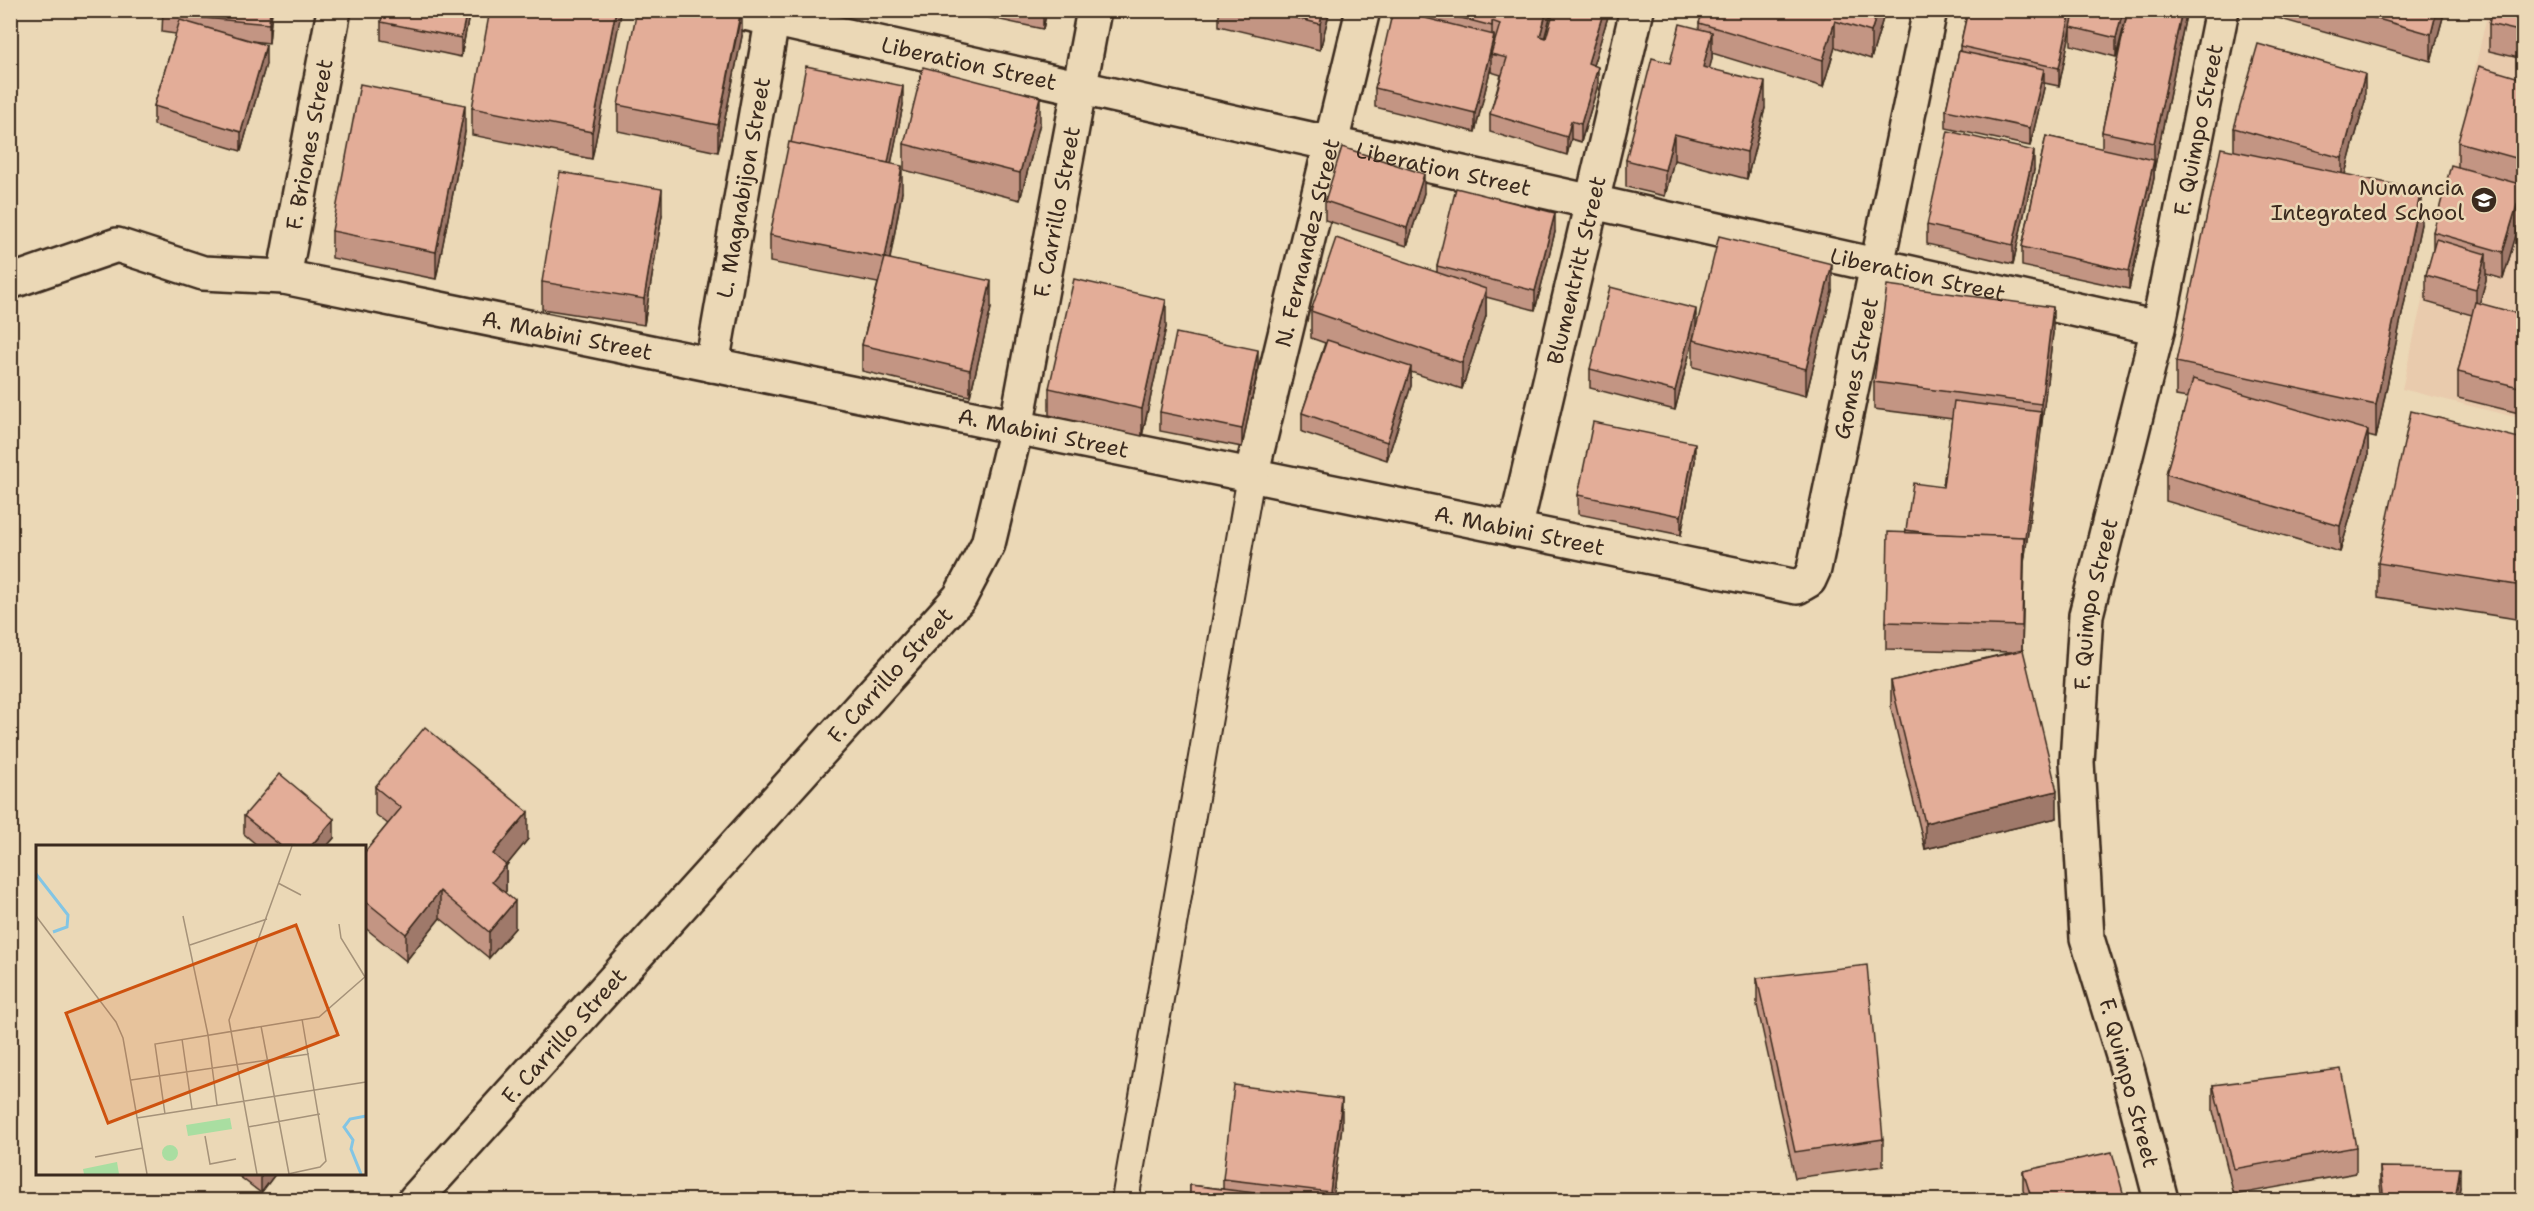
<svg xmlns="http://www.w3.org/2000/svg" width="2534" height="1211" font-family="'Shantell Sans',sans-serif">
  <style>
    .built { fill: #e9cbad }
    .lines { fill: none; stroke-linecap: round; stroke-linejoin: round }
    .lane-casing { stroke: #3b2a1e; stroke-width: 30 }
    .street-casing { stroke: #3b2a1e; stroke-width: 38 }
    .secondary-casing { stroke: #3b2a1e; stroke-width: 38 }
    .lane { stroke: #ebd8b6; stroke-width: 26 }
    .street { stroke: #ebd8b6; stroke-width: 33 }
    .secondary { stroke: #ebd8b6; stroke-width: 33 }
    .wall { fill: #c39583; stroke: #3b2a1e; stroke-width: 1.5 }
    .shaded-wall { fill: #9f796a; stroke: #3b2a1e; stroke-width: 1.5 }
    .building { fill: #e3ad98; stroke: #3b2a1e; stroke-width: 1.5 }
    .labels { text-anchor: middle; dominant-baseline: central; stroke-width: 5; stroke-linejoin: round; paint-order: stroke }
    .street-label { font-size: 22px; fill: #3b2a1e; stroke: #ebd8b6 }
    .poi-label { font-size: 22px; fill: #3b2a1e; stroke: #ebd8b6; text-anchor: end }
    .inset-river { fill: none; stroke: #83c5e4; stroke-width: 3 }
    .inset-road { fill: none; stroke: #a59279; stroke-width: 1.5 }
    .view { fill: #ce520f; fill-opacity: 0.15; stroke: #ce520f; stroke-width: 3 }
    .inset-edge { fill: none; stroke: #3b2a1e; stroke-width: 3 }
  </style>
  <rect width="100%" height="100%" fill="#ebd8b6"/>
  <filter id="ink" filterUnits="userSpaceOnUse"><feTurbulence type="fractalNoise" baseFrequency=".0167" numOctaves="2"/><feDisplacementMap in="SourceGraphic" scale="12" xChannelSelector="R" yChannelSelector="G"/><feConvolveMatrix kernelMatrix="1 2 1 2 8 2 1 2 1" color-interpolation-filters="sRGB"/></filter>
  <g filter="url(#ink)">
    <polygon class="built" points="2488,11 2523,11 2523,419 2402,389"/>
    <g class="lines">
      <defs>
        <polyline id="lane" points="1125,1200 1251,476"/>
        <g id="street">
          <path id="s1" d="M731,10L2158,328"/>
          <path id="s2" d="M284,277L334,10"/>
          <path id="s3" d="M10,282L117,245L203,273L284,277L1797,587L1809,580L1814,569L1930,10"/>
          <path id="s4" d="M712,365L774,10"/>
          <path id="s5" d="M1251,476L1363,10"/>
          <path id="s6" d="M1515,530L1637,10"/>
          <path id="s7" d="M2161,1200L2128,1072L2087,938L2077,762L2086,615L2158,328L2222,10"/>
        </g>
        <g id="secondary">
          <path id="s8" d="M415,1200L960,597L988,544L1016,428L1094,10"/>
        </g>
      </defs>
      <use href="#lane" class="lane-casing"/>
      <use href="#street" class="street-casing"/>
      <use href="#secondary" class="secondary-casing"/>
      <use href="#lane" class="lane"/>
      <use href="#street" class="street"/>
      <use href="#secondary" class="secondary"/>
    </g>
    <g class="wall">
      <polygon points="163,10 272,10 269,43 251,41 266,64 241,151 154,125 154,106 176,34 162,32"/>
      <polygon points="383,10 470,10 461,57 381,40 381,22"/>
      <polygon points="621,10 592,159 472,135 472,108"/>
      <polygon points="954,10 1047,10 1043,29"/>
      <polygon points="1219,10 1330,10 1320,50 1219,26"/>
      <polygon points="1411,10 1552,10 1545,37 1546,38 1610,10 1593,65 1598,85 1581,142 1571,139 1567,155 1490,132 1490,114 1501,75 1491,72 1491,67 1475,132 1375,107 1375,88 1411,14"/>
      <polygon points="1884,10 1884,15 1871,59 1835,47 1823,87 1712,53 1712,59 1709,68 1765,108 1747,179 1674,160 1665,196 1626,187 1626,160 1670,63 1699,29 1699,23"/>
      <polygon points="1968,10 2075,10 2072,23 2075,10 2187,10 2154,170 2154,178 2129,289 2022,266 2022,247 2046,136 2102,149 2102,132 2127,13 2116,57 2071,45 2071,27 2059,86 2044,83 2044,88 2030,146 1946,128 1946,110 1959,51 1960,52 1960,46"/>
      <polygon points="2263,10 2445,10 2431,61 2263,14"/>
      <polygon points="2523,10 2523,59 2489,51 2489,24"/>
      <polygon points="742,36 718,152 618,131 618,105"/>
      <polygon points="2523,79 2523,212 2503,279 2486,274 2486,280 2479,304 2523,315 2523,414 2458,398 2458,372 2472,315 2426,302 2426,275 2433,252 2433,232 2458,166 2458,142"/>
      <polygon points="2365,101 2345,174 2421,224 2376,438 2368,436 2368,457 2340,552 2166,501 2166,474 2188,398 2176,396 2176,362 2234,151 2234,128"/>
      <polygon points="903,105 891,163 902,192 890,259 991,308 970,396 862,371 862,345 878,283 770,262 770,235"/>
      <polygon points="1040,123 1020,200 904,170 904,144"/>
      <polygon points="465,132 436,279 332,258 332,231"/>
      <polygon points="2034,170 2013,264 1927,244 1927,225"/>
      <polygon points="1424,193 1407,246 1325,220 1325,201"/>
      <polygon points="662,215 644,325 542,309 542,282"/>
      <polygon points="1555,232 1535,310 1486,297 1486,316 1462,389 1411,372 1411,386 1387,460 1302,432 1302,413 1325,343 1311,338 1311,311 1437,272 1437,266"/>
      <polygon points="1832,291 1806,396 1693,367 1693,340"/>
      <polygon points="1166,327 1142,436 1049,415 1049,388"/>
      <polygon points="1696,328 1675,410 1590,388 1590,369"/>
      <polygon points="2053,333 2024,563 2022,650 2057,818 1925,849 1891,708 1891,681 2012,652 1886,649 1886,622 1906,530 1943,487 1952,419 1874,409 1874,382"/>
      <polygon points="1258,368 1242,447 1160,431 1160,412"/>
      <polygon points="2523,439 2523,620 2378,597 2378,563"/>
      <polygon points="1695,461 1681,535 1578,514 1578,495"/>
      <polygon points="375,787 528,839 506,866 506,891 504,893 515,928 489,958 440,918 406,961 364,927 364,853 388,824 375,814"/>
      <polygon points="244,816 334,838 327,846 258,846 244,834"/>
      <polygon points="1757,978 1883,1139 1883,1166 1795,1178 1757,1005"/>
      <polygon points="2213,1085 2356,1147 2356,1173 2234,1195 2213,1111"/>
      <polygon points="1342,1126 1332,1200 1179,1200 1190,1200 1190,1185 1223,1189 1223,1179"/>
      <polygon points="2380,1167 2460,1187 2458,1200 2382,1200 2380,1185"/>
      <polygon points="2023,1171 2125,1200 2026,1200 2023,1190"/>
      <polygon points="235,1173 276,1173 261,1193"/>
    </g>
    <g class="shaded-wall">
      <polygon points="270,10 272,10 269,43 269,24"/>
      <polygon points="467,10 470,10 461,57 461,38"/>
      <polygon points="616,10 621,10 621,14 592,159 592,132"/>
      <polygon points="742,10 742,36 718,152 718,125"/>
      <polygon points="1047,10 1043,29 1043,11"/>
      <polygon points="1323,10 1330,10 1320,50 1320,24"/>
      <polygon points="1547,10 1552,10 1540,54 1540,36"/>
      <polygon points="1604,10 1610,10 1588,82 1588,63"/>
      <polygon points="1878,10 1884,10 1884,15 1871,59 1871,32"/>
      <polygon points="2071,10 2075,10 2059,86 2059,68"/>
      <polygon points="2123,10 2128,10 2116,57 2116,38"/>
      <polygon points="2182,10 2187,10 2154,170 2154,143"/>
      <polygon points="2437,10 2445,10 2431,61 2431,34"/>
      <polygon points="1492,21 1492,44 1494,35 1494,55 1491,54 1491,67 1475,132 1475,113 1492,44"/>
      <polygon points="1835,21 1835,47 1823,87 1823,60"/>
      <polygon points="1712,32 1712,59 1703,93 1703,67"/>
      <polygon points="266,45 266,64 241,151 241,132"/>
      <polygon points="1598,67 1598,85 1581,142 1581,124"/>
      <polygon points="2044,69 2044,88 2030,146 2030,128"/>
      <polygon points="2365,74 2365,101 2342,185 2342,158"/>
      <polygon points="1765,82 1765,108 1747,179 1747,152"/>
      <polygon points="903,86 903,105 886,189 886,171"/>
      <polygon points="1040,97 1040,123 1020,200 1020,173"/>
      <polygon points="465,105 465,132 436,279 436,252"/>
      <polygon points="1571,121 1571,139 1567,155 1567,137"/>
      <polygon points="1674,134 1674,160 1665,196 1665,170"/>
      <polygon points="2034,151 2034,170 2013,264 2013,245"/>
      <polygon points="2154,160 2154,178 2129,289 2129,271"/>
      <polygon points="902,166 902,192 885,285 885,258"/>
      <polygon points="1424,174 1424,193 1407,246 1407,228"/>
      <polygon points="2523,185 2523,212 2503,279 2503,252"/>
      <polygon points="662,189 662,215 644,325 644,299"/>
      <polygon points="2421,190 2421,224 2376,438 2376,405"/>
      <polygon points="1555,213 1555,232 1535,310 1535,291"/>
      <polygon points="2486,254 2486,280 2476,316 2476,289"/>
      <polygon points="1832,264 1832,291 1806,396 1806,369"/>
      <polygon points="991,281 991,308 970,396 970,370"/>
      <polygon points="1486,289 1486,316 1462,389 1462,363"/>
      <polygon points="1166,300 1166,327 1142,436 1142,409"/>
      <polygon points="2053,307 2053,333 2041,431 2041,404"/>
      <polygon points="1696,309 1696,328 1675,410 1675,391"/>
      <polygon points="1258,350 1258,368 1242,447 1242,429"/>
      <polygon points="1411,367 1411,386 1387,460 1387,442"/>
      <polygon points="2041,412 2041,431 2024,563 2022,653 2024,537"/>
      <polygon points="2368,430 2368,457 2340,552 2340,526"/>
      <polygon points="1695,443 1695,461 1681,535 1681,516"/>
      <polygon points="2057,791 2057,818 1925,849 1925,823"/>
      <polygon points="528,812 528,839 506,866 506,891 492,908 493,854"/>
      <polygon points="334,819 334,838 327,846 311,846"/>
      <polygon points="440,891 440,918 406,961 406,934"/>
      <polygon points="515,901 515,928 489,958 489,932"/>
      <polygon points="1342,1099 1342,1126 1332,1200 1330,1200 1330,1192"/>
      <polygon points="2460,1168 2460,1187 2458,1200 2455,1200"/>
      <polygon points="261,1173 276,1173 261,1193"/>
    </g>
    <g class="building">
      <polygon points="163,10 270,10 269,24 162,14"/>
      <polygon points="383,10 467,10 461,38 381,22"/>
      <polygon points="490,10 616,10 592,132 472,108"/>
      <polygon points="637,10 741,10 718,125 618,105"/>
      <polygon points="1265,10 1323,10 1320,24"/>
      <polygon points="1393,10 1494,35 1475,113 1375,88"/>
      <polygon points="1431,10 1547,10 1540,36 1546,38 1554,10 1604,10 1588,63 1598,67 1581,124 1571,121 1567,137 1490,114 1507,58 1491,54 1500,24 1492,21 1492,26"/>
      <polygon points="1703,10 1878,10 1871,32 1835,21 1823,60 1699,23"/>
      <polygon points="1968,10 2071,10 2059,68 1960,46"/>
      <polygon points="2075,10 2123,10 2116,38 2071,27"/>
      <polygon points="2128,10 2182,10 2154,143 2102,132"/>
      <polygon points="2346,10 2437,10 2431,34"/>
      <polygon points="2492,10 2523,10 2523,32 2489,24"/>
      <polygon points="180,20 266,45 241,132 154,106"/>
      <polygon points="1680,24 1712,32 1703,67 1765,82 1747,152 1674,134 1665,170 1626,160 1652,58 1670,63"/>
      <polygon points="2258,44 2365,74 2342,158 2234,128"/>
      <polygon points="1959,51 2044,69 2030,128 1946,110"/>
      <polygon points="806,66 903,86 888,163 791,143"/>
      <polygon points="2479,66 2523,79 2523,160 2458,142"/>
      <polygon points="923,67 1040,97 1020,173 904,144"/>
      <polygon points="360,84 465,105 436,252 332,231"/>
      <polygon points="1948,131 2034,151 2013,245 1927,225"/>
      <polygon points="2046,136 2154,160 2129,271 2022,247"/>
      <polygon points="789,142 902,166 885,258 770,235"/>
      <polygon points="1342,147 1424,174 1407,228 1325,201"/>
      <polygon points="2221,148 2421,190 2376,405 2176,362"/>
      <polygon points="2451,165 2523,185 2503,252 2433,232"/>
      <polygon points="560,172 662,189 644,299 542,282"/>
      <polygon points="1456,188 1555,213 1535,291 1437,266"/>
      <polygon points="1719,236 1832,264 1806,369 1693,340"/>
      <polygon points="1336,238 1486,289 1462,363 1311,311"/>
      <polygon points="2436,239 2486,254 2476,289 2426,275"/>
      <polygon points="885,258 991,281 970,370 862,345"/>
      <polygon points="1074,279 1166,300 1142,409 1049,388"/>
      <polygon points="1887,285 2053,307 2041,404 1874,382"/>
      <polygon points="1610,287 1696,309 1675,391 1590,369"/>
      <polygon points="2475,302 2523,315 2523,388 2458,372"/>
      <polygon points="1176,333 1258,350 1242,429 1160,412"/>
      <polygon points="1327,340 1411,367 1387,442 1302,413"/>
      <polygon points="2193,379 2368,430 2340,526 2166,474"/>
      <polygon points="1954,401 2041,412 2024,545 2024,537 1935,534 1906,530 1913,483 1943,487"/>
      <polygon points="2411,411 2523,439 2523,586 2378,563"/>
      <polygon points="1593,422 1695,443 1681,516 1578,495"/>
      <polygon points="1888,532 2024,537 2022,626 1886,622"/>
      <polygon points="2023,650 2057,791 1925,823 1891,681"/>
      <polygon points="425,727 528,812 493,854 506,865 492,882 515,901 489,932 440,891 406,934 364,900 364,853 401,808 375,787"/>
      <polygon points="280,774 334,819 311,846 281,846 244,816"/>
      <polygon points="1867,965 1883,1139 1795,1152 1757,978"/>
      <polygon points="2341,1069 2356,1147 2234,1169 2213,1085"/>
      <polygon points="1234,1085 1342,1099 1330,1192 1223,1179"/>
      <polygon points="2112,1152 2125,1200 2032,1200 2023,1171"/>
      <polygon points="2380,1167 2460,1168 2455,1200 2384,1200"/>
      <polygon points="1190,1185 1310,1200 1179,1200 1190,1200"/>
    </g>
  </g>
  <defs>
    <symbol id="school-disc" viewBox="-11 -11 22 22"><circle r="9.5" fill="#3b2a1e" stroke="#ebd8b6"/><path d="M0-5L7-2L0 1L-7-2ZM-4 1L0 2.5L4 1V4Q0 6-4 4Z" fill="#fff"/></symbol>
  </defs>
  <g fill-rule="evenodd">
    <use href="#school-disc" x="2469" y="185" width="30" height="30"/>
  </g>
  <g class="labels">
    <g class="street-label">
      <text stroke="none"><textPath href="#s1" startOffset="244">Liberation Street</textPath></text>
      <text stroke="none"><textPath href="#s7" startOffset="1094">F. Quimpo Street</textPath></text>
      <text stroke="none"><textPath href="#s2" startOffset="135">F. Briones Street</textPath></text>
      <text stroke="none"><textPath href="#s1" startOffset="730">Liberation Street</textPath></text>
      <text stroke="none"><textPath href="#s4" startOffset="180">L. Magnabijon Street</textPath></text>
      <text stroke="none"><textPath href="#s8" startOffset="1212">F. Carrillo Street</textPath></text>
      <text stroke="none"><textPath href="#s5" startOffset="240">N. Fernandez Street</textPath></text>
      <text stroke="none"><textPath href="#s6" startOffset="267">Blumentritt Street</textPath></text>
      <text stroke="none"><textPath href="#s1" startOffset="1216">Liberation Street</textPath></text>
      <text stroke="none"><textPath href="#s3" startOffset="574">A. Mabini Street</textPath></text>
      <text stroke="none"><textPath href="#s3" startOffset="2060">Gomes Street</textPath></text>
      <text stroke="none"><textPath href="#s3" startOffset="1060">A. Mabini Street</textPath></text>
      <text stroke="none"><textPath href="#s3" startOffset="1546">A. Mabini Street</textPath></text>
      <text stroke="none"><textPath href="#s7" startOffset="608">F. Quimpo Street</textPath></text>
      <text stroke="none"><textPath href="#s8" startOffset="708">F. Carrillo Street</textPath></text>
      <text stroke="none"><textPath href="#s8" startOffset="222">F. Carrillo Street</textPath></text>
      <text transform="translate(2129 1083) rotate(75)">F. Quimpo Street</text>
    </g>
    <g class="poi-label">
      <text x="2464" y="187">Numancia<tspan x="2464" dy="25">Integrated School</tspan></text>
    </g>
  </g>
  <g transform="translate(36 845)">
    <rect width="330" height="330" fill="#ebd8b6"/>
    <path d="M81,317L83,329H48L47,324Z" fill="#a9dea1"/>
    <path d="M194,273L196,284L152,291L150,280ZM126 308a8 8 0 1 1 16 0a8 8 0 1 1-16 0Z" fill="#a9dea1"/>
    <path class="inset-river" d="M0,29L32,70L31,82L17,87M325,329L315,304L317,295L308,282L314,274L330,271"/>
    <path class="inset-road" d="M242,38L265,50M0,71L80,177L87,193L111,329M147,71L172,190L181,260M303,79L305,93L329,132M154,100L231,74M225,181L253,329M146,194L156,264M95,235L273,209M129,269L119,199L283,172L330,131M101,273L330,237M212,282L284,269M169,291L174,319L200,314M59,312L107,303M221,329L193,175L256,1M252,329L284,322L290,316L266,174"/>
    <path class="view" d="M260,80L302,190L72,278L30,168Z"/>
    <rect width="330" height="330" class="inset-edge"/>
  </g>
  <rect width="2534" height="1211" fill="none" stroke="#ebd8b6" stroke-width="36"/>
  <rect x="18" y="18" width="2498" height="1175" fill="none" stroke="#3b2a1e" stroke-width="2" filter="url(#ink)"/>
</svg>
